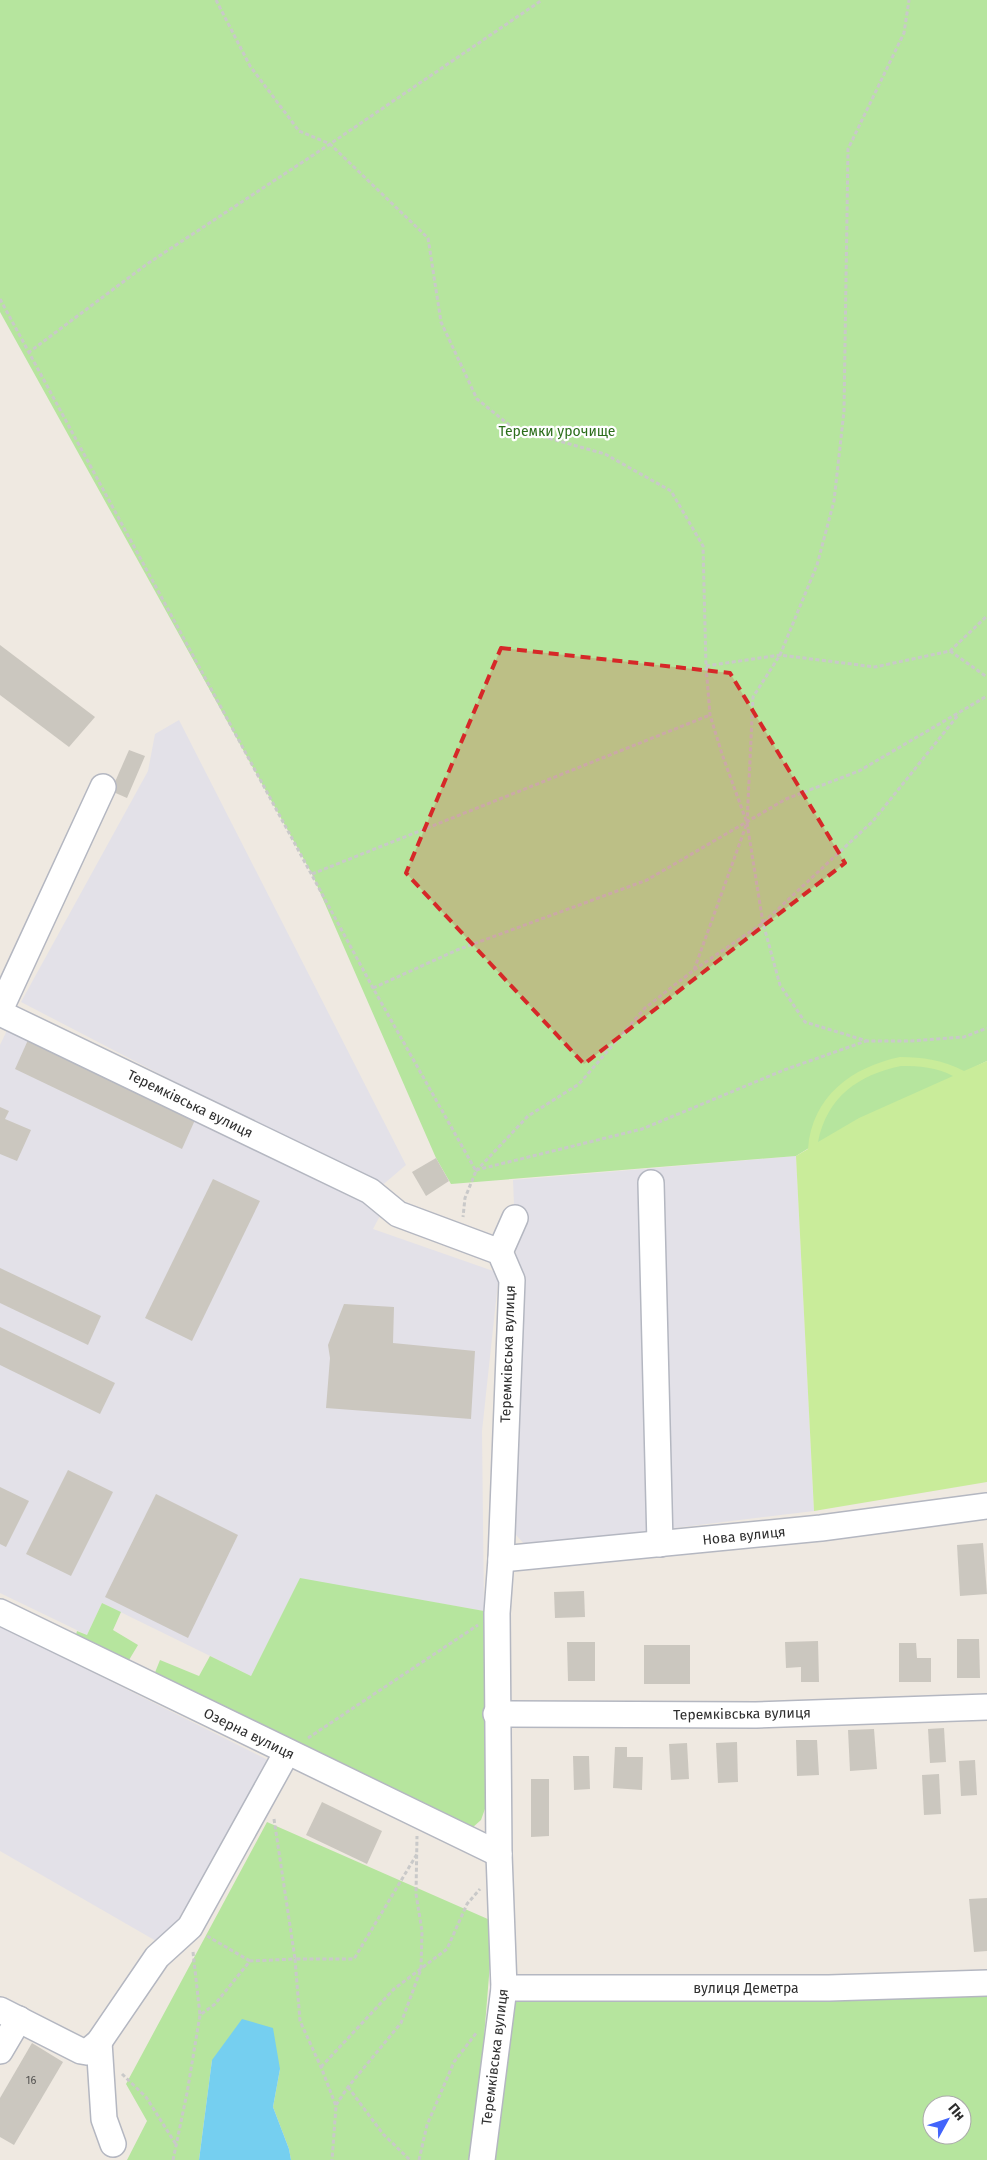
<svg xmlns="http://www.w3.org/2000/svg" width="987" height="2160" font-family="'Fira Sans',sans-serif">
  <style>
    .industrial { fill: #e3e1e8 }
    .green { fill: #b6e59e; fill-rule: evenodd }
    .pitch { fill: #c9ec9a; fill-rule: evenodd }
    .water { fill: #75cff0 }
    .building { fill: #cbc7bf }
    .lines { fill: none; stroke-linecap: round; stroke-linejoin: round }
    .minor-casing { stroke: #b4b7c1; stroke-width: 28 }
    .path { stroke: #c9c9c9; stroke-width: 3; stroke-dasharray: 4 2.5; stroke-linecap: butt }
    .minor { stroke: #fff; stroke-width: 25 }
    .marked { fill: #d62828; fill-opacity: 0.2; stroke: #d62828; stroke-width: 4; stroke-dasharray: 10 6; stroke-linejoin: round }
    .labels { text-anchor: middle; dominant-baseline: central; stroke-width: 4.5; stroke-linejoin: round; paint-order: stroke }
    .number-label { font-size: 11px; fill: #555452 }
    .park-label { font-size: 14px; fill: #2c6e1b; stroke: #fff }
    .street-label { font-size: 14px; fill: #2e2e2e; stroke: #fff }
  </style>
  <rect width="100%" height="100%" fill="#efe9e1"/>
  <g class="industrial">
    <polygon points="179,720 406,1165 379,1188 21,1002 148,771 155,734"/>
    <polygon points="9,1026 366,1196 382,1212 373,1229 499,1273 482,1431 484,1611 300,1579 251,1676 102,1603 87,1635 0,1593 0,1045"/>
    <polygon points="796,1156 814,1511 526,1546 516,1535 517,1281 513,1180"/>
    <polygon points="0,1626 272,1762 163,1945 0,1851"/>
  </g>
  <g class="green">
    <polygon points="0,0 987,0 987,1061 817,1143 796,1156 451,1184 436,1158 312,874 0,312"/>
    <polygon points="300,1578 484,1611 486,1806 481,1820 472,1828 154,1675 160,1660 199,1676 210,1656 251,1676"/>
    <polygon points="102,1603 121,1612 113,1630 138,1645 129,1660 76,1635 77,1631 87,1635"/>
    <polygon points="267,1822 490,1920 493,1927 474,2160 291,2160 289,2149 273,2107 280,2069 212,2060 199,2160 127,2160 147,2121 126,2084"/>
    <path d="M987,1992V2160H488L510,1999ZM932,2105H962V2135H932Z"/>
  </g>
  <path class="pitch" d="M900,1057C923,1057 943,1060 964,1071L987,1061V1482L814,1511L796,1156L808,1149C812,1096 852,1067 900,1057ZM901,1066C919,1066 937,1067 953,1076L859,1118L818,1142C827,1097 858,1075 901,1066Z"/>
  <polygon class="water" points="242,2019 273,2028 280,2069 273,2107 289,2149 291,2160 199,2160 212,2060"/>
  <g class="building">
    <polygon points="0,645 95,717 69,747 0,695"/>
    <polygon points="129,750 145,756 127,798 111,791"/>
    <polygon points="28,1040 195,1120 182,1149 15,1069"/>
    <polygon points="0,1107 9,1111 5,1119 31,1130 17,1161 0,1154"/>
    <polygon points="436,1158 449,1181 426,1196 412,1172"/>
    <polygon points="213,1179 260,1201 192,1341 145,1318"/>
    <polygon points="0,1268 101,1316 88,1345 0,1303"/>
    <polygon points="344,1304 394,1307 393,1343 475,1351 471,1419 326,1408 330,1358 328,1345"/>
    <polygon points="0,1327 115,1383 100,1414 0,1365"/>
    <polygon points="68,1470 113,1492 71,1576 26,1554"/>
    <polygon points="0,1487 29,1501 6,1547 0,1544"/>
    <polygon points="156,1494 238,1535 188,1638 105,1597"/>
    <polygon points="983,1543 987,1594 960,1596 957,1545"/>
    <polygon points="584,1591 585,1617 555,1618 554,1592"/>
    <polygon points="957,1639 979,1639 980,1678 957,1678"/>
    <polygon points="818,1641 819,1682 801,1682 801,1667 786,1668 785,1642"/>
    <polygon points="567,1642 595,1642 595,1681 568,1681"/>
    <polygon points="899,1643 916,1643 917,1658 931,1658 931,1682 899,1682"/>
    <rect x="644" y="1645" width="46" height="39"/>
    <polygon points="944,1728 946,1762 930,1763 928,1729"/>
    <polygon points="874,1729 877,1769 850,1771 848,1730"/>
    <polygon points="796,1740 817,1740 819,1775 797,1776"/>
    <polygon points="737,1742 738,1782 718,1783 716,1743"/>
    <polygon points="687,1743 689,1779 671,1780 669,1744"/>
    <polygon points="615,1747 627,1747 627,1757 643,1757 642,1790 613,1788"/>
    <polygon points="573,1756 589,1756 590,1789 574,1790"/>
    <polygon points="975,1760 977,1795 961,1796 959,1761"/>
    <polygon points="939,1774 941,1814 924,1815 922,1775"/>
    <polygon points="531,1779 549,1779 549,1836 531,1837"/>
    <polygon points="322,1802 382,1831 367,1864 306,1835"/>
    <polygon points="987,1898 987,1951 974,1952 969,1899"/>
    <polygon points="32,2043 63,2062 14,2145 0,2137 0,2098"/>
  </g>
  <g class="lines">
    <defs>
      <g id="minor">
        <polyline points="0,1010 103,787"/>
        <polyline points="0,1013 370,1191 398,1214 500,1252 512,1280 501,1559 497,1613 499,1854 504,1988 482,2160"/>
        <polyline points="651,1183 660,1544"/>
        <polyline points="500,1252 515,1218"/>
        <polyline points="501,1559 821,1528 987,1506"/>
        <polyline points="0,1612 499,1854"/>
        <polyline points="496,1714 756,1715 987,1707"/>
        <polyline points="504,1988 829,1988 987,1983"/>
        <polyline points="0,2010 81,2051 87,2052 99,2042 157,1957 190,1927 287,1752"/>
        <polyline points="99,2042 104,2119 113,2144"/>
        <polyline points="0,2051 19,2019"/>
      </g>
    </defs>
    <use href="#minor" class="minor-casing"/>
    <g class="path">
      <polyline points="216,0 250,66 299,131 330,144 428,238 441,322 477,399 513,428 605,454 671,491 703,546 706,666 710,715 722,754 747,823 763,923 780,985 805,1022 867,1041 911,1041 964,1037 987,1028"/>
      <polyline points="0,299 373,988 476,1171 465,1198 463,1217"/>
      <polyline points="28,353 147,264 330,144 542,0"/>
      <polyline points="950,651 987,677"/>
      <polyline points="706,666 780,655 875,667 950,651 987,616"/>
      <polyline points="312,874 710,715"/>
      <polyline points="694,970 763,923 873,821 959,714"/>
      <polyline points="373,988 457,950 647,880 786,799 859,771 987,696"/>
      <polyline points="476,1170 642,1129 784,1070 866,1041"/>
      <polyline points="476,1171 528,1116 579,1084 645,1008 694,970 747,823 753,697 780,655 817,565 834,501 844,411 848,149 904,33 909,0"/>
      <polyline points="308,1738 478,1625"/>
      <polyline points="274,1819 295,1959 354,1959 417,1854"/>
      <polyline points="207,1936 250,1961"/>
      <polyline points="193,1952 200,2015"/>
      <polyline points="321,2067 394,1989 447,1949 467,1904 480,1889"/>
      <polyline points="122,2074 146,2097 177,2146"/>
      <polyline points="348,2087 383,2134 410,2160"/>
      <polyline points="336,2105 348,2087 401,2023 421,1969 422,1931 416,1894 417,1836"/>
      <polyline points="173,2160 187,2093 200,2015 215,2004 250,1961 295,1959 300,2021 321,2067 336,2106 332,2160"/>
      <polyline points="419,2160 427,2125 454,2062 477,2032"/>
    </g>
    <use href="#minor" class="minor"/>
  </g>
  <path class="marked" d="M501,648L730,673L845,863L584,1064L406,873Z"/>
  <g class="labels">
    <g class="number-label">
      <text x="31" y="2080">16</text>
    </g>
    <g class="park-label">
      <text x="557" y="431">Теремки урочище</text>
    </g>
    <g class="street-label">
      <text transform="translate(190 1104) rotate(26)">Теремківська вулиця</text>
      <text transform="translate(508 1354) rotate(-88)">Теремківська вулиця</text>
      <text transform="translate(744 1536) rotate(-6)">Нова вулиця</text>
      <text transform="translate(742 1714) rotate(-1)">Теремківська вулиця</text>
      <text transform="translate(249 1734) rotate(26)">Озерна вулиця</text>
      <text x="746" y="1988">вулиця Деметра</text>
      <text transform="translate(495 2057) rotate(-83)">Теремківська вулиця</text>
    </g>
  </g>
  <g transform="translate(947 2120) rotate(50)"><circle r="24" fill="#ffffff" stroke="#ababab"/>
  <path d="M0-4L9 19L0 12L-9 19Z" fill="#4264fb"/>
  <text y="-8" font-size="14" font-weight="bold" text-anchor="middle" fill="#2e2e2e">Пн</text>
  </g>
</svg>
